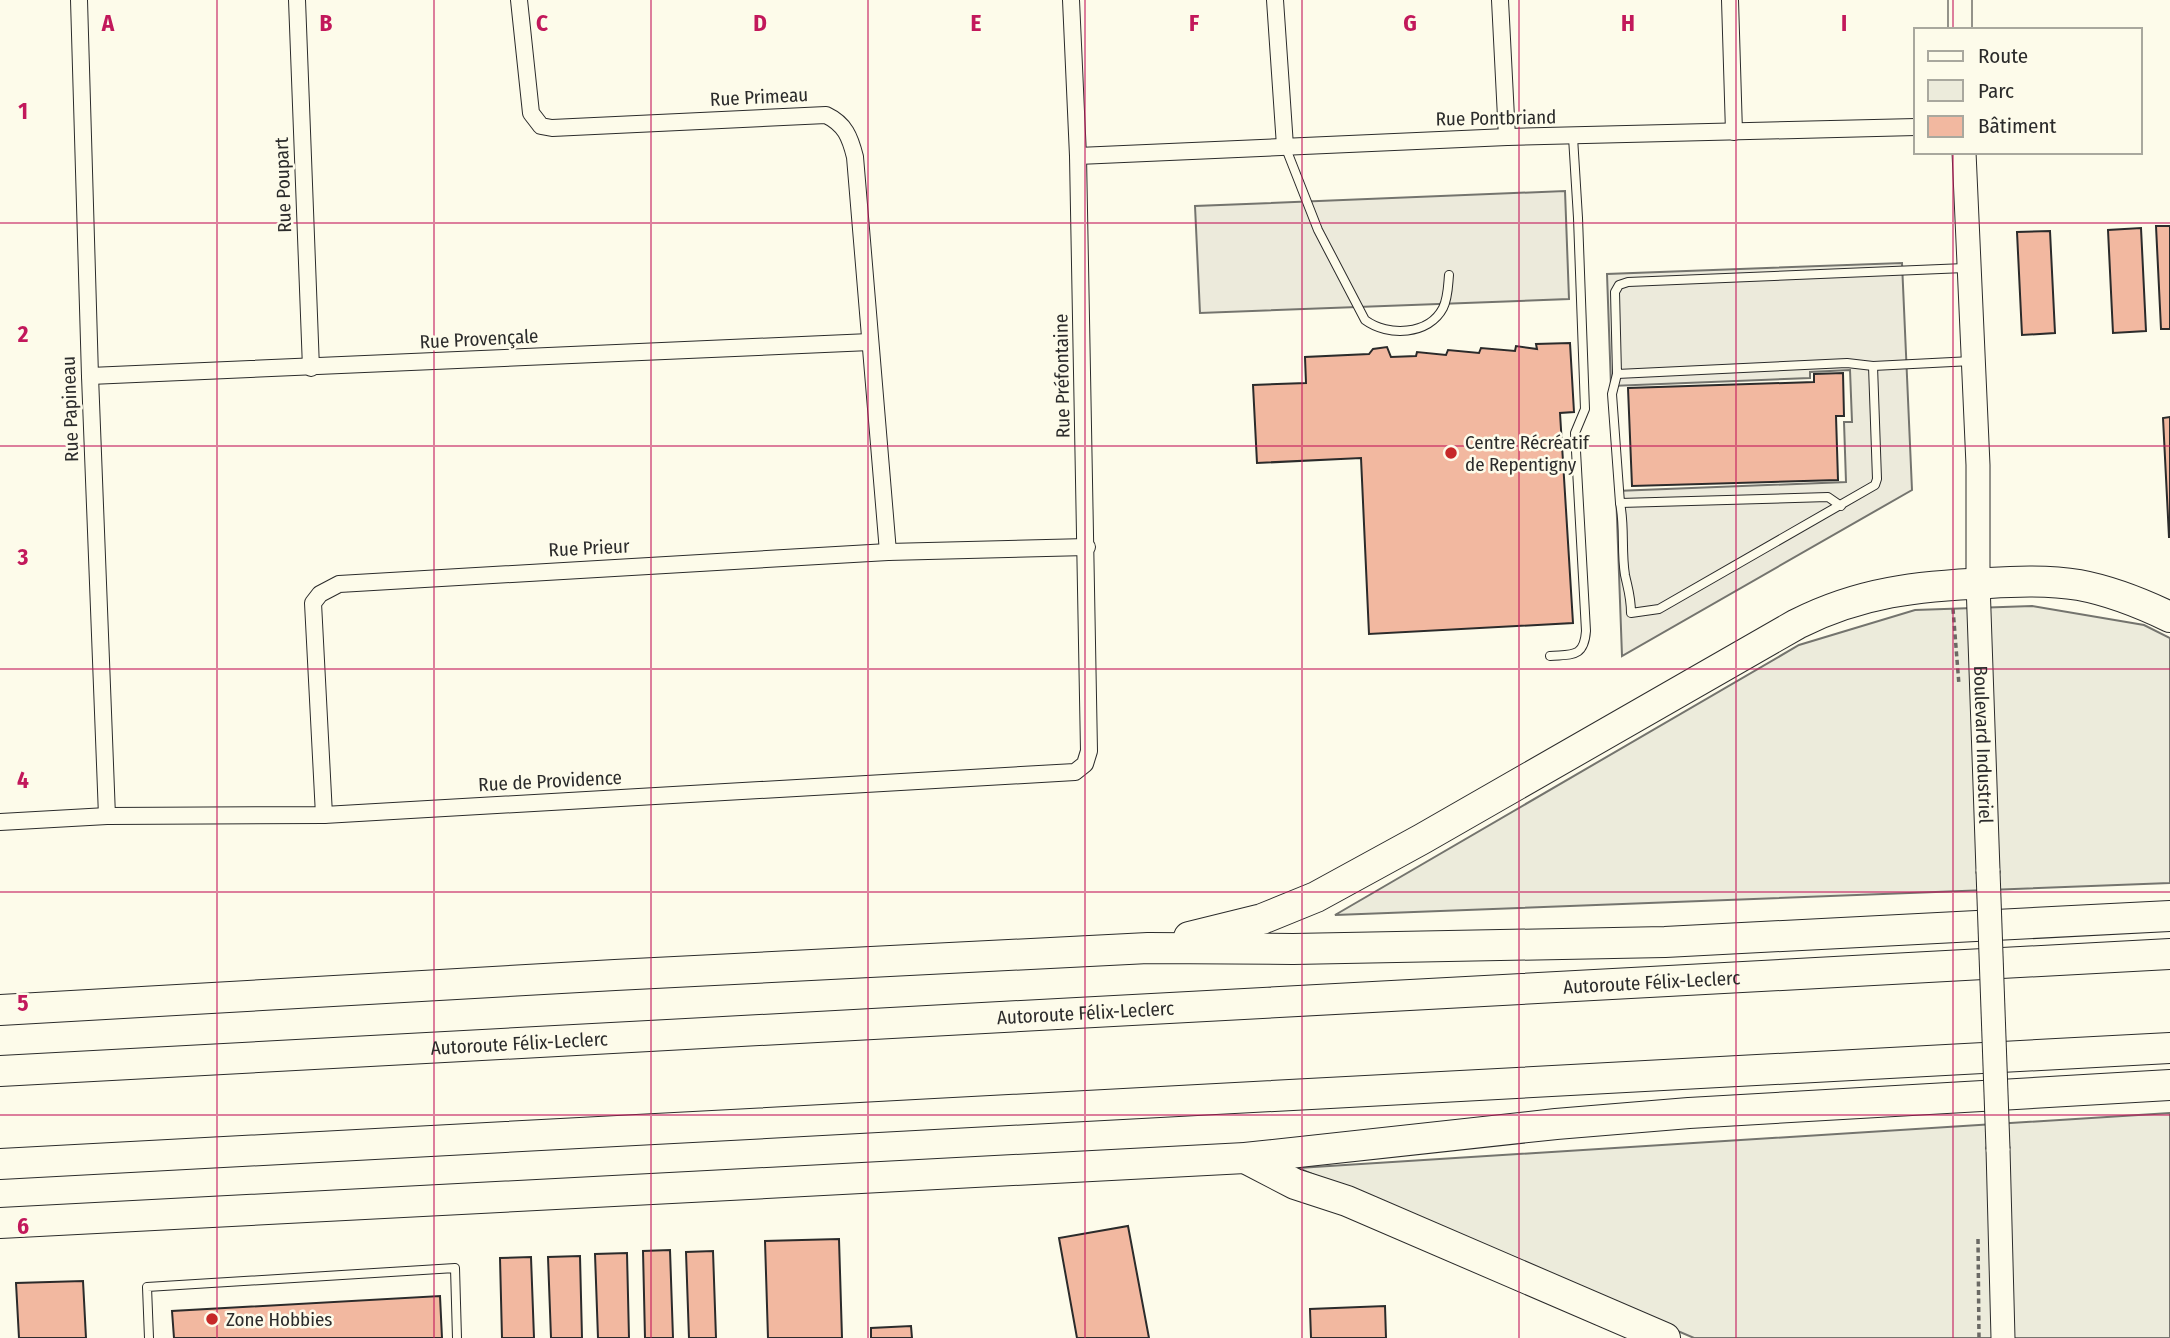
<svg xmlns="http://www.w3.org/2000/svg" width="2170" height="1338" font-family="'Fira Sans Condensed',sans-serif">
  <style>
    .green { fill: #ecebdb; stroke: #74746e; stroke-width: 2 }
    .parking { fill: #eceadb; stroke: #74746e; stroke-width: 2 }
    .building { fill: #f2b8a0; stroke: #2b2b2b; stroke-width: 2 }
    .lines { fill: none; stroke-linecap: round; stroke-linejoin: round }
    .lane-casing { stroke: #2b2b2b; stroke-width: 10 }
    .street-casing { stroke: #2b2b2b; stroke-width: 18 }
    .secondary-casing { stroke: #2b2b2b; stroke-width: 25 }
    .highway-casing { stroke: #2b2b2b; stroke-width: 32 }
    .path { stroke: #6a6964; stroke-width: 3.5; stroke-dasharray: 5 3.5; stroke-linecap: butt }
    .lane { stroke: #fdfbea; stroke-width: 8 }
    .street { stroke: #fdfbea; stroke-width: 16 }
    .secondary { stroke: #fdfbea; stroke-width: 23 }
    .highway { stroke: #fdfbea; stroke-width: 30 }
    .secondary-bridge-casing { stroke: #2b2b2b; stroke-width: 25; stroke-linecap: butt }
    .secondary-bridge { stroke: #fdfbea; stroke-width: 23 }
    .grid { fill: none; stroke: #c2185b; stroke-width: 2; stroke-opacity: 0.55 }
    .poi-dot { fill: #c62828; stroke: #fdfbea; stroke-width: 2.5 }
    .labels { text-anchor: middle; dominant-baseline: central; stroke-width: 5; stroke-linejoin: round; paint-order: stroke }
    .street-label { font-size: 19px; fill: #2b2b2b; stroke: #fdfbea }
    .poi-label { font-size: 19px; fill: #2b2b2b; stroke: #fdfbea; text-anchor: start }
    .grid-label { font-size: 23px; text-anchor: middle; font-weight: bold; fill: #c2185b; stroke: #fdfbea; stroke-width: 5; stroke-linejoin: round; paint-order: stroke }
  </style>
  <rect width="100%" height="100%" fill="#fdfbea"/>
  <g class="green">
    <polygon points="2032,606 2144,625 2170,638 2170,883 1335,915 1799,645 1915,610"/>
    <polygon points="2170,1113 2170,1338 1694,1338 1298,1168"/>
  </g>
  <g class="parking">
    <polygon points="1565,191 1569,299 1200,313 1195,206"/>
    <polygon points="1902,263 1912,490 1622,656 1616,491 1846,482 1844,422 1852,422 1850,370 1810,372 1810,378 1611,386 1607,274"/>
  </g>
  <g class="building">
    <polygon points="2156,226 2170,226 2170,329 2161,329"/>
    <polygon points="2141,228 2146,331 2113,333 2108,230"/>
    <polygon points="2050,231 2055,333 2022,335 2017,232"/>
    <polygon points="1570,343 1574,412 1560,413 1573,623 1369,634 1361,458 1257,463 1253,385 1306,383 1305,357 1369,354 1373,349 1387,347 1391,357 1416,356 1417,352 1446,355 1448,350 1479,353 1481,348 1515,351 1516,346 1537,349 1536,344"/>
    <polygon points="1843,373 1844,416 1836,416 1838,480 1632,486 1628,388 1814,382 1814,374"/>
    <polygon points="2170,417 2170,537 2169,537 2163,418"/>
    <polygon points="1128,1226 1149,1338 1077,1338 1059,1238"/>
    <polygon points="839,1239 842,1338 768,1338 765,1241"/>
    <polygon points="670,1250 673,1338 645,1338 643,1251"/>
    <polygon points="713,1251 716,1338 689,1338 686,1252"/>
    <polygon points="627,1253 629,1338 598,1338 595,1254"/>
    <polygon points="580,1256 582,1338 551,1338 548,1257"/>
    <polygon points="531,1257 534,1338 502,1338 500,1258"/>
    <polygon points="83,1281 86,1338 19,1338 16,1283"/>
    <polygon points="440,1296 442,1338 174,1338 172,1311"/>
    <polygon points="1385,1306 1386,1338 1311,1338 1310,1309"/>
    <polygon points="911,1326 912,1338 871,1338 871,1328"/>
  </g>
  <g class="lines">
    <defs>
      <g id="lane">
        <path d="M1285,146L1318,230L1365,320C1388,337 1429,335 1443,308C1448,298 1448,286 1449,275"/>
        <polyline points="1965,268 1628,282 1619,285 1615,292 1617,374 1847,363 1873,366 1972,361"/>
        <polyline points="1617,374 1612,394 1620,503 1828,497 1841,506"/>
        <path d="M1620,503C1625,527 1621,551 1625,575C1628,589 1631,597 1631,613L1659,609L1875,485L1877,479L1873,366"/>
        <path d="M1550,656C1572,654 1584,658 1586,631L1575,433L1585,409L1578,218L1573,137"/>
        <polyline points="149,1338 147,1287 455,1268 457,1338"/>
      </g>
      <g id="street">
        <polyline points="79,0 90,376 107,816"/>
        <polyline points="297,0 311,368"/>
        <path d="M519,0L531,113L541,126L552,128L826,115C845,124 850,137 855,157L888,552"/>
        <polyline points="1275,0 1285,146"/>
        <polyline points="1500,0 1507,137"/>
        <polyline points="1730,0 1734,132"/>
        <polyline points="1078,156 1507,137 1916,127"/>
        <polyline points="90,376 870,342"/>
        <polyline points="324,815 313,603 320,594 339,584 888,552 1087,547"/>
        <polyline points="0,822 107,816 324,815 1075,772 1085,764 1089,751 1078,156 1071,0"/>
      </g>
      <g id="secondary">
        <polyline points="1960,0 1960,30"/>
        <path id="s1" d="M1964,152L1978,465V583L1988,871"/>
        <polyline points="1998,1149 2003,1338"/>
      </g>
      <g id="highway">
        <path d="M1189,937L1262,919L1316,897L1422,839L1797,624C1860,592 1918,586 1989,583C2018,581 2050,580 2079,585C2111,591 2141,603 2170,617"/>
        <polyline points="0,1010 615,975 1148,948 1293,949 1665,942 2170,916"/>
        <path id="s2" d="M0,1071L2170,954"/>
        <polyline points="1245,1158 1295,1184 1347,1201 1665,1338"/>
        <polyline points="0,1164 2170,1048"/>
        <polyline points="0,1223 1245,1158 1556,1124 1689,1113 2170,1085"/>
      </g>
    </defs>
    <use href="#lane" class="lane-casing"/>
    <use href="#street" class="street-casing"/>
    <use href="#secondary" class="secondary-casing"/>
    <use href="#highway" class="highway-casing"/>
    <g class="path">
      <polyline points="1953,609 1959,685"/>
      <polyline points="1978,1239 1979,1338"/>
    </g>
    <use href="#lane" class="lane"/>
    <use href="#street" class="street"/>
    <use href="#secondary" class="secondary"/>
    <use href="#highway" class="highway"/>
    <defs>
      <polyline id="secondary-bridge" points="1988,871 1998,1149"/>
    </defs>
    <use href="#secondary-bridge" class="secondary-bridge-casing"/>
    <use href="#secondary-bridge" class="secondary-bridge"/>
  </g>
  <path class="grid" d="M217,0V1338M434,0V1338M651,0V1338M868,0V1338M1085,0V1338M1302,0V1338M1519,0V1338M1736,0V1338M1953,0V30M1953,152V1338M0,223H2170M0,446H2170M0,669H2170M0,892H2170M0,1115H2170"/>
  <g class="poi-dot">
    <circle cx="1451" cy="453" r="7"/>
    <circle cx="212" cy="1319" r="7"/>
  </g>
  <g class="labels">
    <g class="street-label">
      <text transform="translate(759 97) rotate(-3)">Rue Primeau</text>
      <text transform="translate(1496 118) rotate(-1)">Rue Pontbriand</text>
      <text transform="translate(283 185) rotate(-92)">Rue Poupart</text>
      <text transform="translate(479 339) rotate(-3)">Rue Provençale</text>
      <text transform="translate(1062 376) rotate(-91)">Rue Préfontaine</text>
      <text transform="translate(70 409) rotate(-92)">Rue Papineau</text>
      <text transform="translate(589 548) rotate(-3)">Rue Prieur</text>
      <text stroke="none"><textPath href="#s1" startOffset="593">Boulevard Industriel</textPath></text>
      <text transform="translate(550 781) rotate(-3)">Rue de Providence</text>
      <text stroke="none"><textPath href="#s2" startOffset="1654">Autoroute Félix-Leclerc</textPath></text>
      <text stroke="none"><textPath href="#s2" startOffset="1087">Autoroute Félix-Leclerc</textPath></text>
      <text stroke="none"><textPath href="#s2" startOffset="520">Autoroute Félix-Leclerc</textPath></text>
    </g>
    <g class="poi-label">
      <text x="1465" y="442">Centre Récréatif<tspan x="1465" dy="22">de Repentigny</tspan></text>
      <text x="226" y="1319">Zone Hobbies</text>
    </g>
  </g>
  <g class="grid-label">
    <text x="108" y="31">A</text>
    <text x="326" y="31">B</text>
    <text x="542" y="31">C</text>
    <text x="760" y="31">D</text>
    <text x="976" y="31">E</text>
    <text x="1194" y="31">F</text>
    <text x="1410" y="31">G</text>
    <text x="1628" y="31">H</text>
    <text x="1844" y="31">I</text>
    <text x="23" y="119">1</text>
    <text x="23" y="342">2</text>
    <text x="23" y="565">3</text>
    <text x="23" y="788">4</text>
    <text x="23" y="1011">5</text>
    <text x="23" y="1234">6</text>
  </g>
  <rect x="1914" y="28" width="228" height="126" fill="#fdfbea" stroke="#a9a89e" stroke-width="2"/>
  <rect x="1928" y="51" width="35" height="10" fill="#fdfbea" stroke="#a9a89e" stroke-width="2"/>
  <text x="1978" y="63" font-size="21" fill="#2b2b2b">Route</text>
  <rect x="1928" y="80" width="35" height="21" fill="#ecebdb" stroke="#a9a89e" stroke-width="2"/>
  <text x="1978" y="98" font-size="21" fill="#2b2b2b">Parc</text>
  <rect x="1928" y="116" width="35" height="21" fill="#f2b8a0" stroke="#a9a89e" stroke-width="2"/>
  <text x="1978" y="133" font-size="21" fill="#2b2b2b">Bâtiment</text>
</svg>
